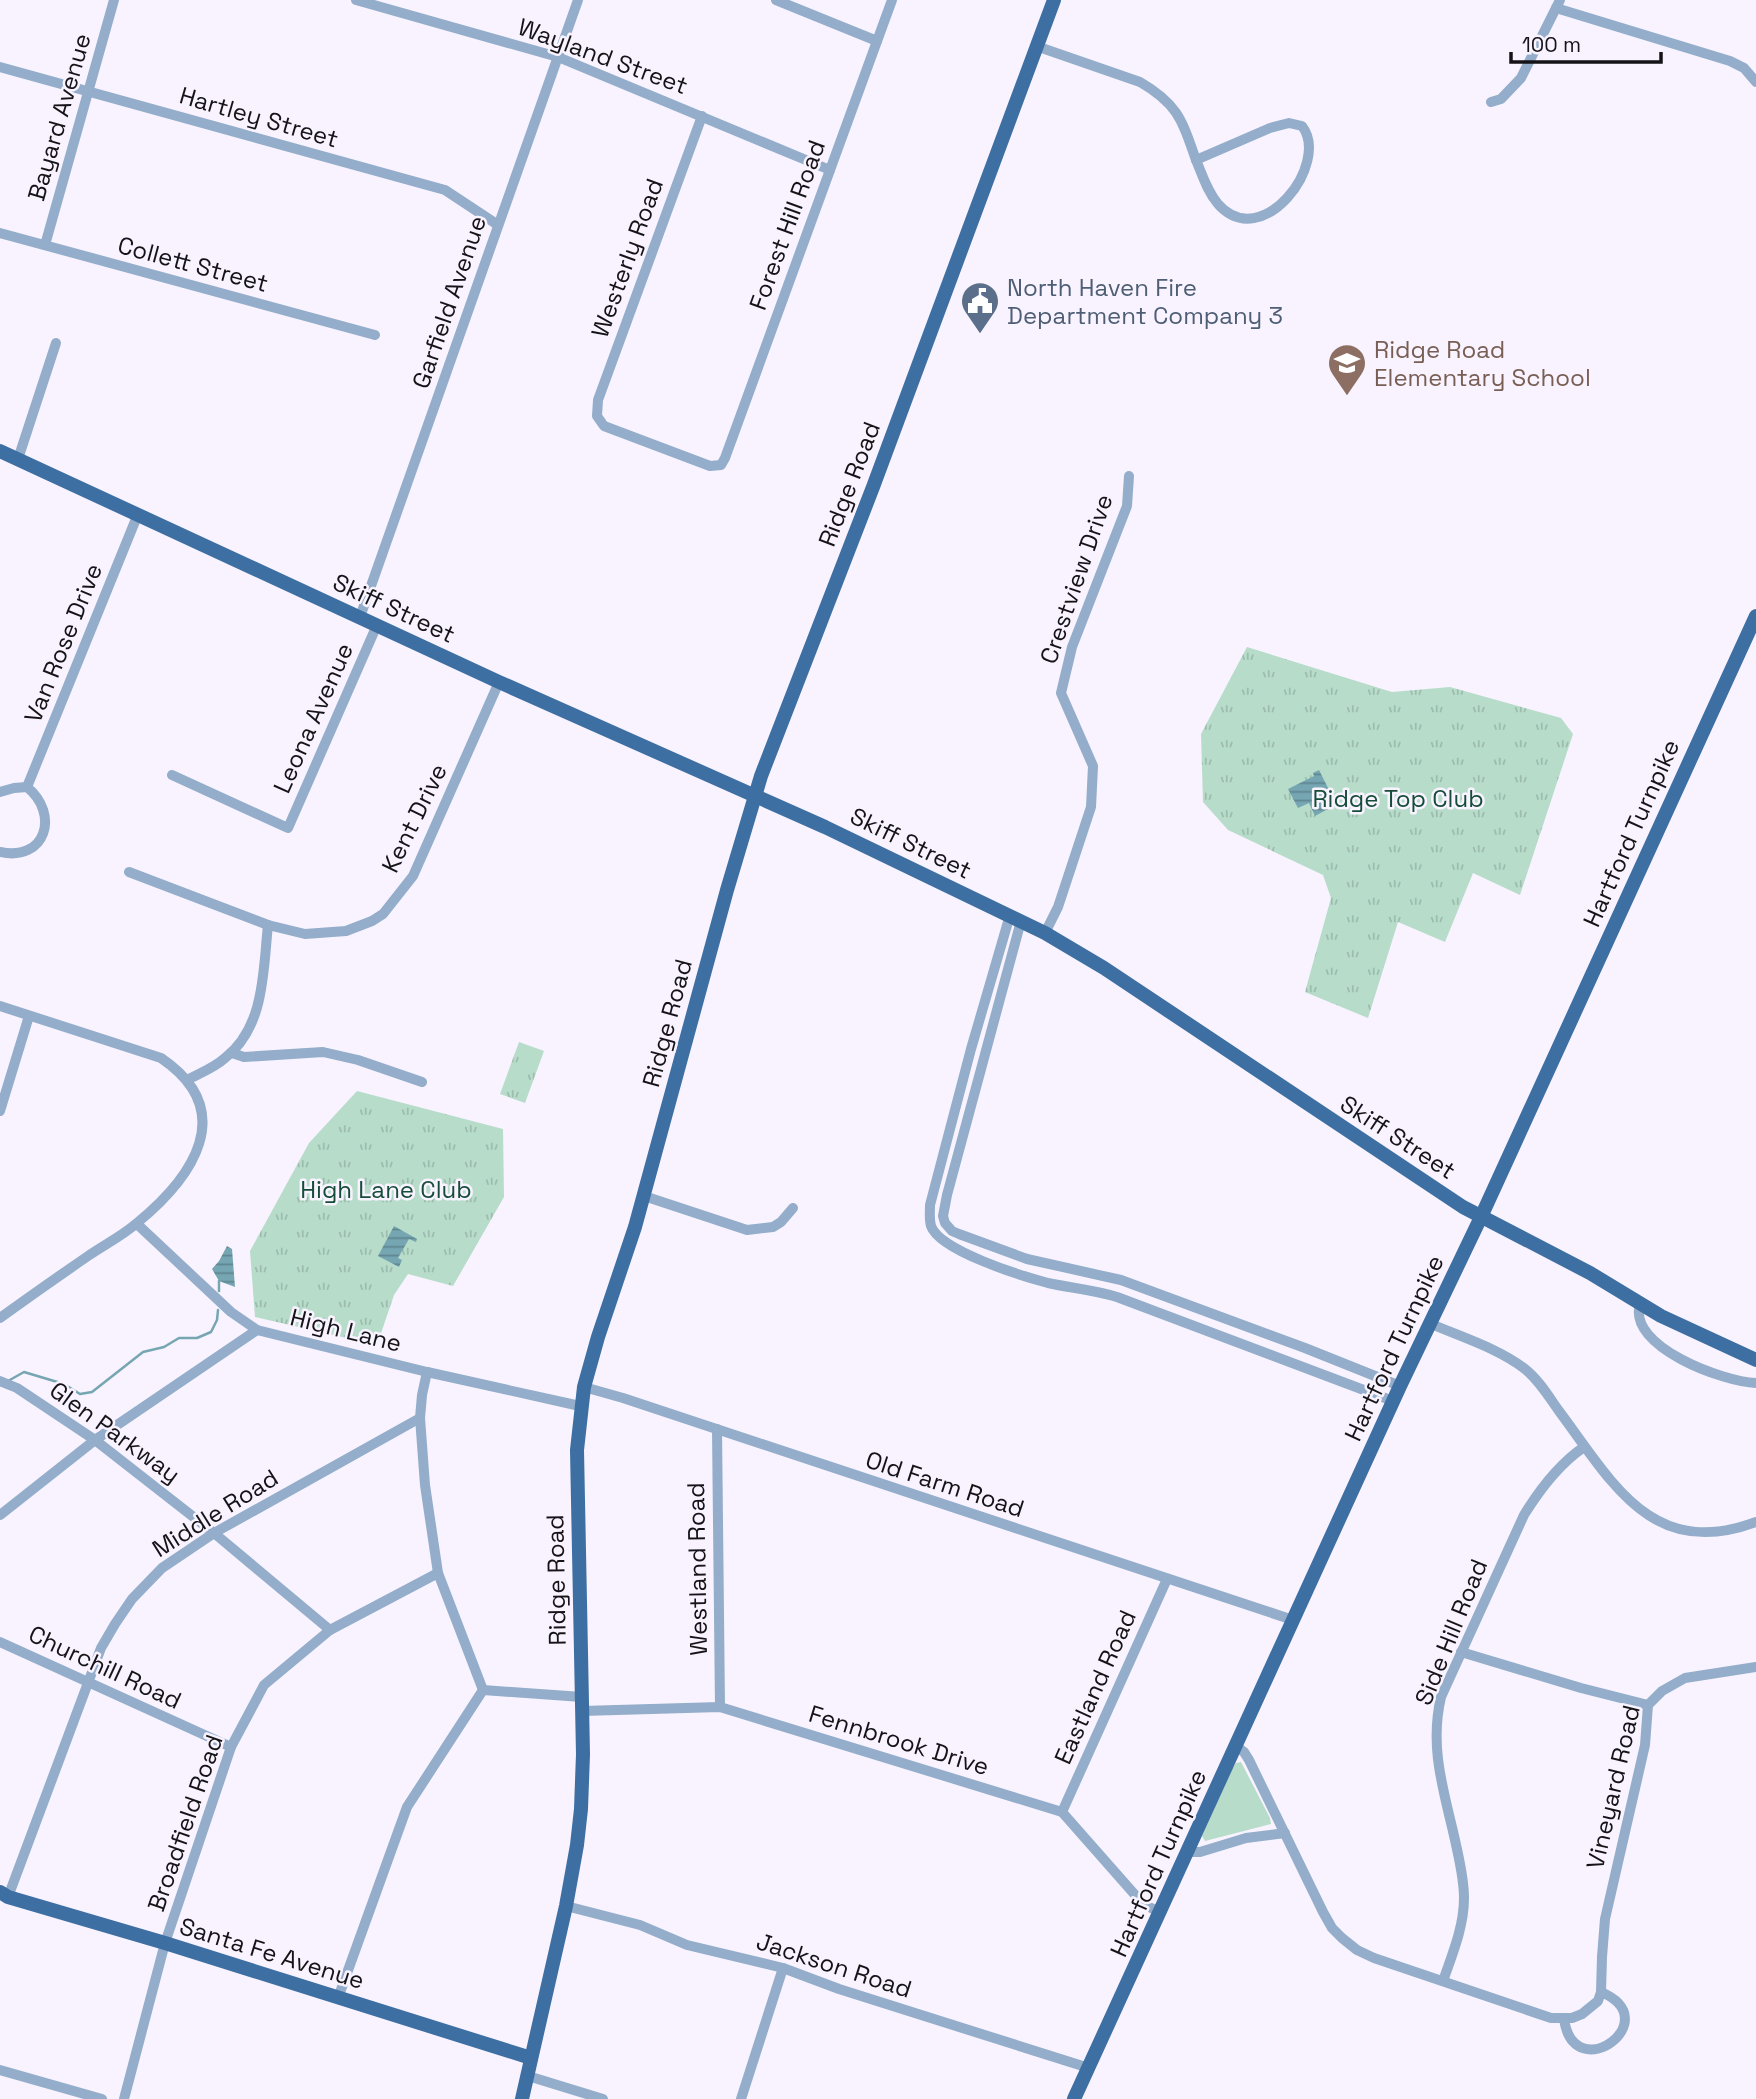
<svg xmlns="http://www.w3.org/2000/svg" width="1756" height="2099" font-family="'Space Grotesk',sans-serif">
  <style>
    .green { fill: #b7dcca }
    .park { fill: url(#park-tufts) }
    .water { fill: url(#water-rules) }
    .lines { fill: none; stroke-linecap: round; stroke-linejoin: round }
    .stream { stroke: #75a6b2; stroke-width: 2.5 }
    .minor { stroke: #93adca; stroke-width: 10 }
    .major { stroke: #3e6fa3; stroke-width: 14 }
    .labels { text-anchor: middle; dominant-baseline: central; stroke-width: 5; stroke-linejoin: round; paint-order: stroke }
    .street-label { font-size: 24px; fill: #151317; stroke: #f8f3fe }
    .service-label { font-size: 24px; fill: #4e5e75; stroke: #f8f3fe; text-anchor: start }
    .education-label { font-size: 24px; fill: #785e54; stroke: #f8f3fe; text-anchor: start }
    .park-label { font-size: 24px; fill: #154d38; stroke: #f8f3fe }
  </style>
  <defs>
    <pattern id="park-tufts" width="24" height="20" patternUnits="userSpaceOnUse" patternTransform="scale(1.75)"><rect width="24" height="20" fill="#b7dcca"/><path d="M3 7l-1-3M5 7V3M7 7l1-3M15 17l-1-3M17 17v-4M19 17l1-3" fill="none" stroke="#9cbcad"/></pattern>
    <pattern id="water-rules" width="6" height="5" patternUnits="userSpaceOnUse" patternTransform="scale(1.75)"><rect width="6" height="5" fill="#75a6b2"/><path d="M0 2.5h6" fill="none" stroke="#5f8690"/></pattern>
  </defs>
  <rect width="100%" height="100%" fill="#f8f3fe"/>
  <polygon class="green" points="1241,1762 1270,1818 1271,1824 1205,1841 1202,1836 1232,1769 1236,1763"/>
  <g class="park">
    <polygon points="1247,647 1392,692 1450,687 1561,718 1573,734 1520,895 1473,873 1445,942 1398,922 1368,1018 1305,992 1331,898 1323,875 1228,830 1203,802 1201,734"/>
    <polygon points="519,1042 544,1051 525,1103 500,1094"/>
    <polygon points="357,1091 503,1129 504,1197 453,1286 408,1274 394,1295 377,1345 255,1317 250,1251 309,1143"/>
  </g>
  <g class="water">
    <polygon points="1319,770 1330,792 1322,796 1328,809 1315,816 1309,803 1298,808 1288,789 1314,776 1313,773"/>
    <polygon points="394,1226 417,1239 416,1242 409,1239 398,1258 402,1260 399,1267 378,1256"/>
    <polygon points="227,1246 232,1249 235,1287 219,1281 212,1269 219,1261"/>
  </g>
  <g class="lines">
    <g class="stream">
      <polyline points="219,1291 219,1281"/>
      <polyline points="8,1381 24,1372 64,1384 80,1394 92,1392 143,1352 164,1347 179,1338 197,1338 211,1332 217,1320 218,1310"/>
    </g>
    <g class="minor">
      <polyline points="356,0 558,57 830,170"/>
      <polyline points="776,0 877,41"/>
      <polyline points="1556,8 1730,61 1744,68 1756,82"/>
      <path d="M1036,46L1140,82C1178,104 1182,120 1196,160"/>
      <polyline points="0,67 445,190 498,225"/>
      <polyline points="1491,102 1501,99 1521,78 1560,0"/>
      <polyline points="702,116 598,400 597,416 604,426 710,466 721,465 725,458 892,0"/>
      <path d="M1289,123L1302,126C1331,163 1262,254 1218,204C1207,191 1202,174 1196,160L1270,128Z"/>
      <polyline points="0,233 375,335"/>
      <polyline points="45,245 114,0"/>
      <polyline points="18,459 56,343"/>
      <polyline points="360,617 578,0"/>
      <polyline points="172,775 288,828 377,625"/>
      <polyline points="27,787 138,514"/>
      <path d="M0,792L14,788L27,787C60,814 46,862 0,852"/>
      <polyline points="129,872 268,925 305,934 346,931 372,921 383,914 413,876 499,682"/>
      <path d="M1010,915L971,1049L930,1205C930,1212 929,1219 931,1226C940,1251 1022,1276 1048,1283C1071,1288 1094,1290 1117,1297L1393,1401"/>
      <polyline points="1021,921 947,1195 943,1216 945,1223 952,1231 959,1234 1027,1259 1121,1280 1305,1348 1400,1386"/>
      <polyline points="1045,933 1058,907 1091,807 1093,766 1061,693 1072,647 1127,506 1129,476"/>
      <path d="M0,1006L161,1058C239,1111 193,1177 137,1223C122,1236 104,1245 88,1256C59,1276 29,1297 0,1318"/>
      <polyline points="232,1053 244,1057 323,1052 358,1060 422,1082"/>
      <path d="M187,1080C200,1073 214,1068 225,1058C265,1027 263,971 268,925"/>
      <polyline points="0,1111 29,1016"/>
      <polyline points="644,1196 747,1230 773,1227 781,1222 793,1208"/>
      <polyline points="137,1224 231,1312 257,1330 427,1372 580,1406"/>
      <path d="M1640,1304C1627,1347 1724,1382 1756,1383"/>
      <path d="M1429,1323C1461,1337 1498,1348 1525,1369C1539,1380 1549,1397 1559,1411C1612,1482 1652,1561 1756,1522"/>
      <polyline points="0,1381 17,1388 95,1440 214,1533 330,1630"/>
      <polyline points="584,1387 623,1398 1293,1620"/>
      <polyline points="420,1418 425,1485 438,1573 483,1690"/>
      <polyline points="717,1429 720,1707"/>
      <polyline points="0,1515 95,1440 257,1330"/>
      <polyline points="0,1642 231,1747"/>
      <polyline points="1461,1652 1581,1688 1648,1705"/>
      <polyline points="483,1690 582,1697"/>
      <polyline points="582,1711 720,1707 1062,1812 1136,1896 1149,1907 1160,1912"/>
      <polyline points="1236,1746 1244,1752 1249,1760 1323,1912 1332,1928 1342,1938 1357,1950 1374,1958 1551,2018 1572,2018 1582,2014 1598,2001 1601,1992 1602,1957 1605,1919 1645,1745 1648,1705 1662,1691 1685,1678 1756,1667"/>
      <polyline points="1062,1812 1167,1579"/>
      <polyline points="1188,1852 1200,1852 1246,1838 1285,1833"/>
      <polyline points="8,1897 101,1648 115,1624 132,1599 162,1568 214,1533 420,1418 422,1395 427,1372"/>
      <polyline points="566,1906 640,1925 687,1945 783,1968 839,1989 1089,2068"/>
      <path d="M1443,1981C1452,1955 1464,1927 1464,1898C1464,1878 1459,1859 1455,1840C1444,1791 1429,1748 1441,1697L1524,1515C1540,1489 1559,1464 1584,1447"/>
      <polyline points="338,1998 407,1807 483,1690"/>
      <path d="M1564,2019C1574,2089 1668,2020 1601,1992"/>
      <polyline points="0,2070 102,2099"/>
      <polyline points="528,2076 603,2099"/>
      <polyline points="124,2099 165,1943 231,1747 264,1685 330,1630 438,1573"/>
      <polyline points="741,2099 783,1968"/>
    </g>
    <g class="major">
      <polyline points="0,451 499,682 825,827 1045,933 1104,968 1463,1207 1590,1273 1661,1316 1756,1360"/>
      <polyline points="0,1892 8,1897 165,1943 531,2058"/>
      <polyline points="522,2099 566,1906 577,1845 581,1809 583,1754 577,1450 584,1387 598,1337 635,1227 727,890 761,776 873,487 1054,0"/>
      <polyline points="1074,2099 1400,1386 1481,1217 1756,616"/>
    </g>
  </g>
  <defs>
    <symbol id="civic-pin" viewBox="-11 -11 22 30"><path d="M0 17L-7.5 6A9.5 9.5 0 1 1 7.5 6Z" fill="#5c6f8a" stroke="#f8f3fe"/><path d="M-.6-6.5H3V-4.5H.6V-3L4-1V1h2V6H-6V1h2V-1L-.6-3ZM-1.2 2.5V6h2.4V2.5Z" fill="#fff"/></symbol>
    <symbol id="school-pin" viewBox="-11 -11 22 30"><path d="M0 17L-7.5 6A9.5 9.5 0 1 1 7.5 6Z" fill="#8d6e63" stroke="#f8f3fe"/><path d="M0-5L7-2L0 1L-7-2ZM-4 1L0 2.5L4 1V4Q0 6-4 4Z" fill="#fff"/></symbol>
  </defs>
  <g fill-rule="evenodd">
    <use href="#civic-pin" x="958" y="279" width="44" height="60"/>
    <use href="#school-pin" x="1325" y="341" width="44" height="60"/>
  </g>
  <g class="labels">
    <g class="street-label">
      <text transform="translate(603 56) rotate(20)">Wayland Street</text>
      <text transform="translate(59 117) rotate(-74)">Bayard Avenue</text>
      <text transform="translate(259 117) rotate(16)">Hartley Street</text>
      <text transform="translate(787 225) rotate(-70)">Forest Hill Road</text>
      <text transform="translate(627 258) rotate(-70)">Westerly Road</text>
      <text transform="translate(193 264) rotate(15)">Collett Street</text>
      <text transform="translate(449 302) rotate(-71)">Garfield Avenue</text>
      <text transform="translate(849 484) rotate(-69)">Ridge Road</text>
      <text transform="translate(1076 579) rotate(-71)">Crestview Drive</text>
      <text transform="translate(394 608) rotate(25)">Skiff Street</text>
      <text transform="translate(63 643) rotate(-68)">Van Rose Drive</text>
      <text transform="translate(313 718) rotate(-66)">Leona Avenue</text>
      <text transform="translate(414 818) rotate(-64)">Kent Drive</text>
      <text transform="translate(1631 833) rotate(-66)">Hartford Turnpike</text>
      <text transform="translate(911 843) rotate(26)">Skiff Street</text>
      <text transform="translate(667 1023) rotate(-75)">Ridge Road</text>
      <text transform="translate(1398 1137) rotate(33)">Skiff Street</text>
      <text transform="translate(346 1330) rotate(14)">High Lane</text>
      <text transform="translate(1394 1348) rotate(-65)">Hartford Turnpike</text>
      <text transform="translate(115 1432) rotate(36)">Glen Parkway</text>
      <text transform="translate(945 1484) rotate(18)">Old Farm Road</text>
      <text transform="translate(215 1513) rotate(-32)">Middle Road</text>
      <text transform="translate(697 1569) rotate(-91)">Westland Road</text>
      <text transform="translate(556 1580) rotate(-91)">Ridge Road</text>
      <text transform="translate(1451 1632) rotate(-68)">Side Hill Road</text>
      <text transform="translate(105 1667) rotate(25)">Churchill Road</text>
      <text transform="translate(1095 1687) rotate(-66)">Eastland Road</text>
      <text transform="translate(899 1740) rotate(17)">Fennbrook Drive</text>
      <text transform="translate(1613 1787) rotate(-77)">Vineyard Road</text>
      <text transform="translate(185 1823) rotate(-71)">Broadfield Road</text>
      <text transform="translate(1158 1863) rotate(-66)">Hartford Turnpike</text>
      <text transform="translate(272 1953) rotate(17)">Santa Fe Avenue</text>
      <text transform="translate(834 1965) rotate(18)">Jackson Road</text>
    </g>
    <g class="service-label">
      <text x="1007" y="287">North Haven Fire<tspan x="1007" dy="28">Department Company 3</tspan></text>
    </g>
    <g class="education-label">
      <text x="1374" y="349">Ridge Road<tspan x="1374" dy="28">Elementary School</tspan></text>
    </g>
    <g class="park-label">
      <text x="1398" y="798">Ridge Top Club</text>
      <text x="386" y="1189">High Lane Club</text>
    </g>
  </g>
  <path d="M1511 52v10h150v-10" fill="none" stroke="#151317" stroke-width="3.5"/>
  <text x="1522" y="52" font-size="21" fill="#151317" stroke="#f8f3fe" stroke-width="5" paint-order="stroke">100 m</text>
</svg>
